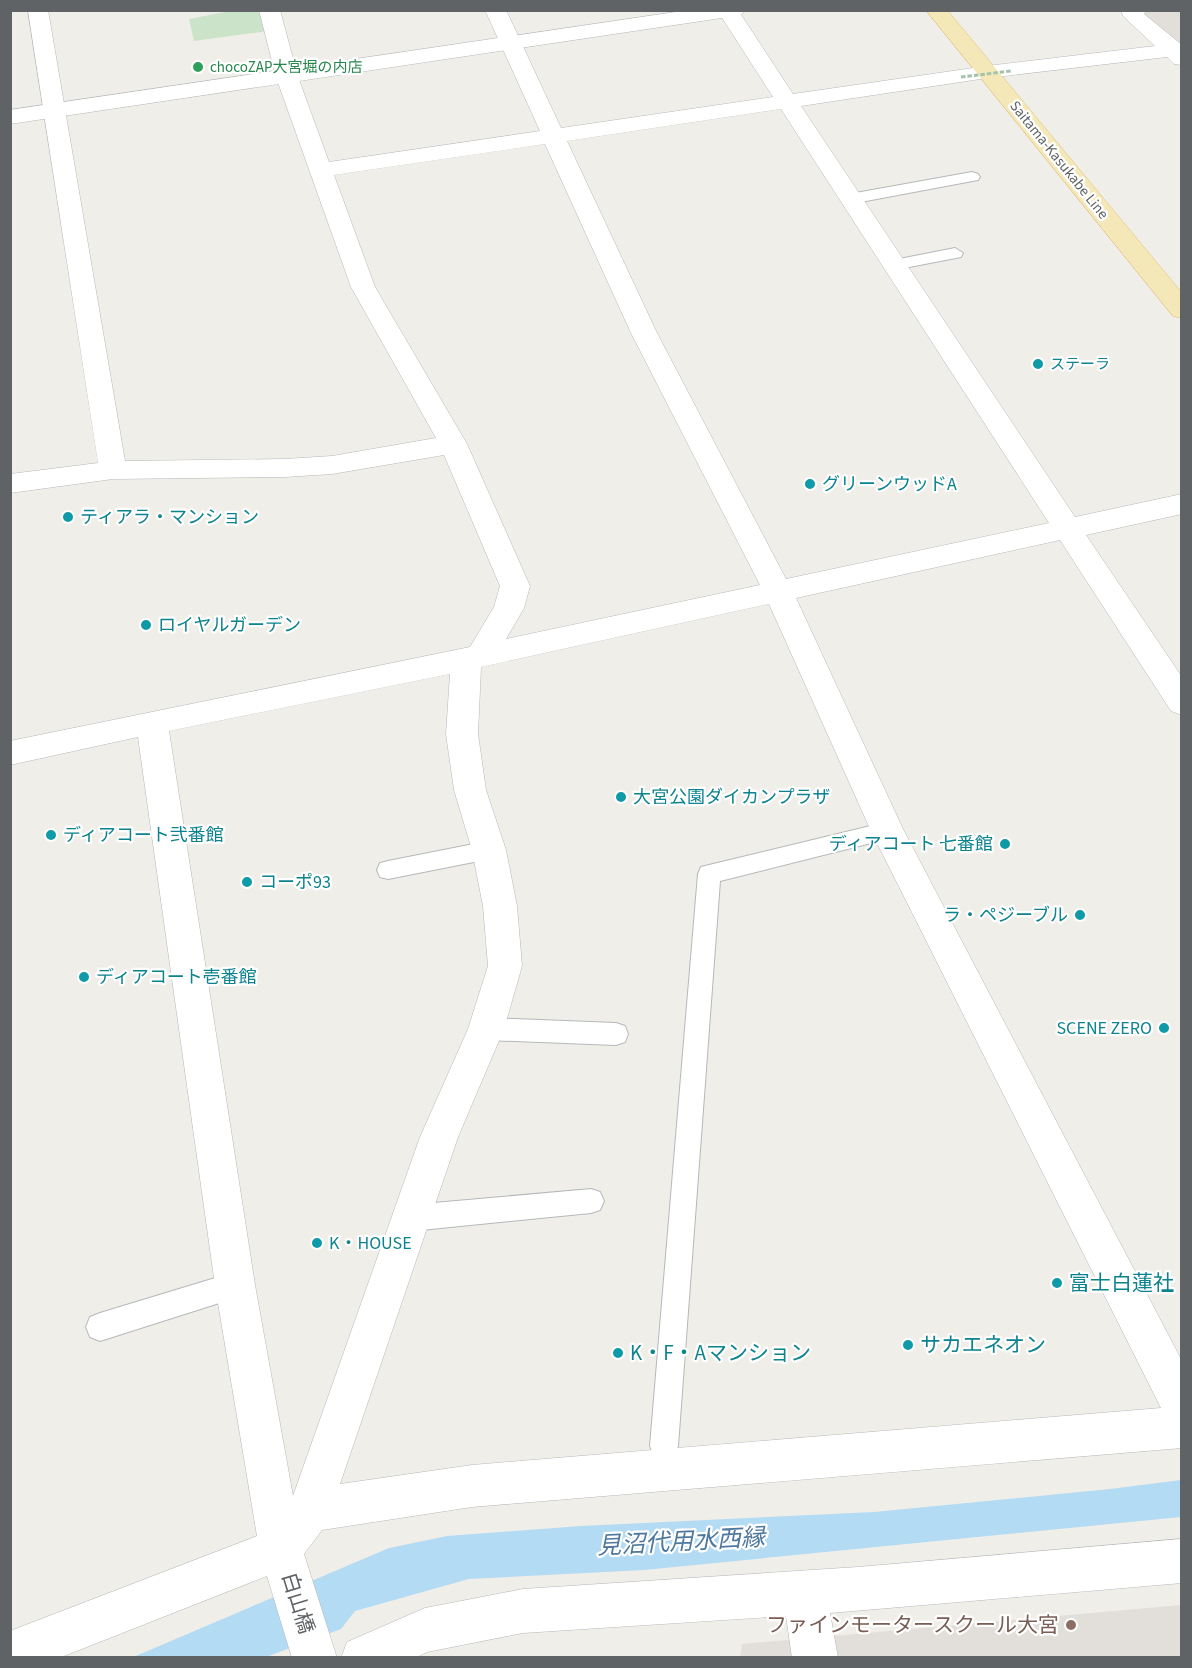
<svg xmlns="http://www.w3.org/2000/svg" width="1192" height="1668" font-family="'Source Sans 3','Noto Sans JP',sans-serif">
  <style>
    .education { fill: #e2dfda }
    .green { fill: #cae3c9 }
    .water { fill: #b4dbf4 }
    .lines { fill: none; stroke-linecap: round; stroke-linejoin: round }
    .service-casing { stroke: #b5b8bb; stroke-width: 2 }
    .minor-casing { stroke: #b5b8bb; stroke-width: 1 }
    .tertiary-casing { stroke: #b5b8bb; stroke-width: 1 }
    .primary-casing { stroke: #e0bc71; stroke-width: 1 }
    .service { fill: #fff; fill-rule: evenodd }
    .minor { fill: #fff; fill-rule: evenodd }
    .tertiary { fill: #fff; fill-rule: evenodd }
    .primary { fill: #f5e8b8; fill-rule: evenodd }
    .path-bridge { stroke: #a3c4ab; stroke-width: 3; stroke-dasharray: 4.5 2; stroke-linecap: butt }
    .leisure-dot { fill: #2e9e5b; stroke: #fff; stroke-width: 2 }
    .culture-dot { fill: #0f9aa8; stroke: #fff; stroke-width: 2 }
    .education-dot { fill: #8d6e63; stroke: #fff; stroke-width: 2 }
    .labels { text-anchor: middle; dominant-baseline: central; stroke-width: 4.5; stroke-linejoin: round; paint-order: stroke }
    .far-leisure-label { font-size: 15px; fill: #27864d; stroke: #fff; text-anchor: start }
    .far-street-label { font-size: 15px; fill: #606366; stroke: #fff }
    .far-culture-label { font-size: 15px; fill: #0d838f; stroke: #fff; text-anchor: start }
    .culture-label { font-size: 18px; fill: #0d838f; stroke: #fff; text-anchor: start }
    .near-culture-label { font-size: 21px; fill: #0d838f; stroke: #fff; text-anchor: start }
    .near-street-label { font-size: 21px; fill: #606366; stroke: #fff }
    .near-education-label { font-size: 21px; fill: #785e54; stroke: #fff; text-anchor: end }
    .near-water-label { font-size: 24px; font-style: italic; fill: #4e789d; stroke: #fff }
  </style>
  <rect width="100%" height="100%" fill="#f0eee9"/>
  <g class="education">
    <polygon points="1151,11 1181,11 1181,48 1142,13"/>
    <polygon points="1181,1605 1181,1657 740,1658 742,1644"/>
  </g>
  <polygon class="green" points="230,11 262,11 268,31 194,41 189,19"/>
  <polygon class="water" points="1181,1480 1181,1517 644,1570 469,1579 355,1611 341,1629 266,1657 131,1658 389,1548 447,1536 581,1526 874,1512 1110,1489"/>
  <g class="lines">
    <defs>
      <g id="service">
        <polygon points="972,172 978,174 980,177 978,180 850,204 842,199 850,194"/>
        <polygon points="955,248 963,253 961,257 894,270 886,265 894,260"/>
        <polygon points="887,822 895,825 898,831 895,837 720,881 678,1446 674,1456 664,1460 654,1456 650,1446 698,874 701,867 709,865"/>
        <polygon points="489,841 497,843 500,850 497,857 489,859 388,879 380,877 377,870 380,863 388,861"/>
        <polygon points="486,1018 616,1023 625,1026 628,1034 625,1042 616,1045 486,1040 477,1037 474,1029 477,1021"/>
        <polygon points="591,1189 600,1192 604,1201 600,1210 591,1213 411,1231 402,1227 398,1218 402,1209 411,1205"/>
        <polygon points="235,1272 245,1276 249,1285 245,1294 235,1298 100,1341 90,1337 86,1327 90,1317 100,1313"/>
      </g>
      <g id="minor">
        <path d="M28,10H48L125,461L285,459L332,456L436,438L351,287L276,77L259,10H280L298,77L329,162L540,131L485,10H506L561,128L773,97L717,10H738L793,94L987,66L1155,46L1123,16L1121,10H1146L1144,14L1182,45V65L1174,64L1167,57L987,78L801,106L1075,517L1182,494V514L1086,535L1182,677V715L1171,711L1060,540L796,598L903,829L1182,1361V1448L472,1507L322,1530L304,1554L337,1658H292L267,1576L59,1658H10V1631L257,1536L215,1285L138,737L10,765V741L470,647L494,607L500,586L444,455L332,474L285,477L113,479L10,493V474L98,463ZM781,109L1049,523L786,579L657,333L567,141ZM545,144L631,333L760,585L506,639L524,608L530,586L467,444L375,287L334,175ZM769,604L871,831L1161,1408L472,1465L340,1484L458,1137L504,1029L522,966L517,906L506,850L486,790L478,734L481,667ZM450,674L446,734L454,790L472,850L483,906L488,966L468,1029L420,1137L293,1496L255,1285L169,731Z"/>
        <polygon points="1182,1539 1182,1583 830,1613 838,1658 792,1658 786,1616 523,1633 427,1652 415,1658 341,1658 347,1642 425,1608 523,1589 858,1567"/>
      </g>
      <polygon id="tertiary" points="689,10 745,10 742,14 735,16 10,124 10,110"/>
      <polygon id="primary" points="926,10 947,10 1182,293 1182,318 1173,316"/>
    </defs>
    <use href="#service" class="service-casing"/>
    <use href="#minor" class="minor-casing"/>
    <use href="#tertiary" class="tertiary-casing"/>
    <use href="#primary" class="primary-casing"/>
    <use href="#service" class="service"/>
    <use href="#minor" class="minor"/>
    <use href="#tertiary" class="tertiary"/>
    <use href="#primary" class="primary"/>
    <polyline class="path-bridge" points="961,77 1011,71"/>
  </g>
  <circle class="leisure-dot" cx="198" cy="67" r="6"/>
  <g class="culture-dot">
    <circle cx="1038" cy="364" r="6"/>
    <circle cx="810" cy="484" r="6"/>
    <circle cx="68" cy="517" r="6"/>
    <circle cx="146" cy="625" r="6"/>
    <circle cx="621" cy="797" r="6"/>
    <circle cx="51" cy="835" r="6"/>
    <circle cx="1005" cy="844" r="6"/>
    <circle cx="247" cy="882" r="6"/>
    <circle cx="1080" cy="915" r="6"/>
    <circle cx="84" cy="977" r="6"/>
    <circle cx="1164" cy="1028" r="6"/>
    <circle cx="317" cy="1243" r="6"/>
    <circle cx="1057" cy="1283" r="6"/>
    <circle cx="908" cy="1345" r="6"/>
    <circle cx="618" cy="1353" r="6"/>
  </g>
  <circle class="education-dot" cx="1071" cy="1625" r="6"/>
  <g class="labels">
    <g class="far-leisure-label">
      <text x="210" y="67">chocoZAP大宮堀の内店</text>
    </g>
    <g class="far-street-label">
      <text transform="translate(1059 160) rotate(51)">Saitama-Kasukabe Line</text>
    </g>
    <g class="far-culture-label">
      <text x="1050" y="364">ステーラ</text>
    </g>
    <g class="culture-label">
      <text x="822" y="484">グリーンウッドA</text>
      <text x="80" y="517">ティアラ・マンション</text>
      <text x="158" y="625">ロイヤルガーデン</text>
      <text x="633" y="797">大宮公園ダイカンプラザ</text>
      <text x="63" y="835">ディアコート弐番館</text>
      <text x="993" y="844" text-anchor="end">ディアコート 七番館</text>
      <text x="259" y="882">コーポ93</text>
      <text x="1068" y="915" text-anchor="end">ラ・ペジーブル</text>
      <text x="96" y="977">ディアコート壱番館</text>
      <text x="1152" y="1028" text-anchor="end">SCENE ZERO</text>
      <text x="329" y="1243">K・HOUSE</text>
    </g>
    <g class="near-culture-label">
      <text x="1069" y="1283">富士白蓮社</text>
      <text x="920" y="1345">サカエネオン</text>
      <text x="630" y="1353">K・F・Aマンション</text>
    </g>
    <g class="near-street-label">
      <text transform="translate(298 1603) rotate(73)">白山橋</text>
    </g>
    <g class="near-education-label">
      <text x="1059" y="1625">ファインモータースクール大宮</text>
    </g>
    <g class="near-water-label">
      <text transform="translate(681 1542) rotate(-3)">見沼代用水西縁</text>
    </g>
  </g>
  <rect width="1192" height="1668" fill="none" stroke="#606366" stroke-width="24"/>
</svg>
